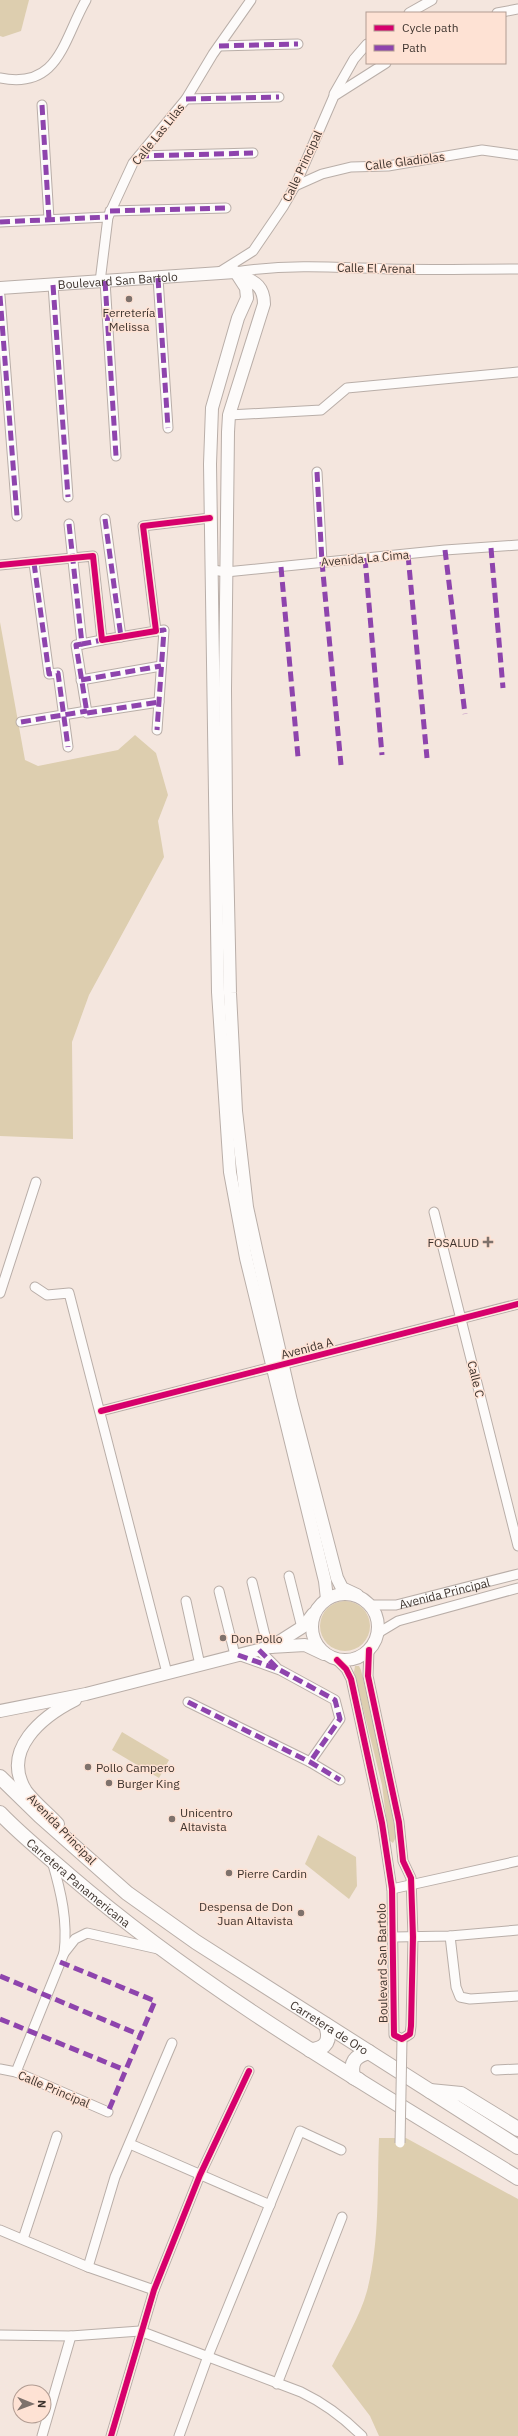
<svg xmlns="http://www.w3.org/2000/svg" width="518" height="2436" font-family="'IBM Plex Sans',sans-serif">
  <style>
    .green { fill: #ddceaf }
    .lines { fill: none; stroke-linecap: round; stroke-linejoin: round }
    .minor-casing { stroke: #b9aea8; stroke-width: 11 }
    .major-casing { stroke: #b9aea8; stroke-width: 14 }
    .highway-casing { stroke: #b9aea8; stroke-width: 16 }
    .minor { stroke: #fdfbfa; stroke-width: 9 }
    .major { stroke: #fdfbfa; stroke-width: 12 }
    .highway { stroke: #fdfbfa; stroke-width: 14 }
    .minor-bridge-casing { stroke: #b9aea8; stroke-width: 11; stroke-linecap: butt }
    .minor-bridge { stroke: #fdfbfa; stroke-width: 9 }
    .quiet { stroke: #8e44ad; stroke-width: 5; stroke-dasharray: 10 5; stroke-linecap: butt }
    .cycleway-casing { stroke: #fee2d4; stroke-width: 8 }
    .cycleway { stroke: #d6006c; stroke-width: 6 }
    .poi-dot { fill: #7e726c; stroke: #fee2d4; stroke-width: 1.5 }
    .labels { text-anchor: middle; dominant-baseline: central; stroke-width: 3; stroke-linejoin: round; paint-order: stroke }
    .street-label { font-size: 12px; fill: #3e342e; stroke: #fee2d4 }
    .poi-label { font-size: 12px; fill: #3e342e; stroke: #fee2d4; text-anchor: start }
  </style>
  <rect width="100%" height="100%" fill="#f4e6de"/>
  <g class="green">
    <polygon points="0,0 29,0 21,31 3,37 0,36"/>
    <polygon points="0,622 25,760 38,766 118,750 135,735 156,753 168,795 158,821 164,857 89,995 72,1042 73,1139 0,1136"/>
    <circle cx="345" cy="1626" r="25"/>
    <polygon points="355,1666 359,1666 361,1670 388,1783 396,1837 393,1843 389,1840 382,1785 354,1672"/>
    <polygon points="122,1732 169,1760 159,1778 112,1750"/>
    <polygon points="318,1835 356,1857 357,1886 349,1899 305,1864"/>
    <path d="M379,2138H406L518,2199V2436H379L370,2416L332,2366C344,2342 360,2317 367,2291C380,2242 377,2188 379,2138Z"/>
  </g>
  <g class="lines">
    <defs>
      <g id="minor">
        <polyline points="409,13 432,0"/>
        <polyline points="497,13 518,9"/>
        <polyline points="219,46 298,44"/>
        <path d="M0,78C59,90 63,40 86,0"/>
        <polyline points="334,94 354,59 367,44"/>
        <polyline points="186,99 279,97"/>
        <polyline points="42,105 49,219"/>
        <polyline points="139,156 253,153"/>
        <polyline points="295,186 322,174 351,167 388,166 482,150 518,155"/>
        <polyline points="110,211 226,208"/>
        <polyline points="0,222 108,217"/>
        <path d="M235,272C288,264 334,267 387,269C431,270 474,269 518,269"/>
        <polyline points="218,273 253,251 283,207 295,186 334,96 386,63"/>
        <polyline points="158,278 168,428"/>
        <polyline points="105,281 116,456"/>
        <polyline points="100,282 108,217 133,163 186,99 213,54 251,0"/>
        <polyline points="53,285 68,497"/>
        <polyline points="0,296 17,516"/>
        <polyline points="229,415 321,410 347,388 518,372"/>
        <polyline points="317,472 322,562"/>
        <polyline points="105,519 121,637"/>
        <polyline points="69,524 82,644 102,640"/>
        <polyline points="34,563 49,674 58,673 68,747"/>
        <polyline points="0,565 93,556 102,640 156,631 143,526 210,518"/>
        <polyline points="213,570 226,572 445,550 518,545"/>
        <polyline points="156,631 164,630 157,730"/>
        <polyline points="82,644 76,645 87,713 159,702"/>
        <polyline points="81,680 161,666"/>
        <polyline points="21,722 87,711"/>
        <polyline points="434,1212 518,1546"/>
        <polyline points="35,1287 47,1295 69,1293 167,1673"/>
        <polyline points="0,1293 36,1182"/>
        <polyline points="101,1411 518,1304"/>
        <polyline points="289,1576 302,1628"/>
        <polyline points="252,1582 268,1648"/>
        <polyline points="219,1591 235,1655"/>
        <polyline points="186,1601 200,1665"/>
        <path id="s1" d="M370,1605H396L518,1574"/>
        <polyline points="378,1633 398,1621 518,1588"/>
        <polyline points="259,1650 276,1667"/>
        <polyline points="238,1655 280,1670 335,1700 340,1719 310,1762"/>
        <polyline points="337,1660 346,1669 351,1679 382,1823 392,1889 394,2035 402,2039 410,2034 411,2026 413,1937 411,1878 403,1861 399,1822 368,1676 369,1650"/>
        <polyline points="188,1702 310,1762 340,1780"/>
        <path d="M52,1861C61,1892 68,1921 64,1953"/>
        <polyline points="392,1889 518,1861"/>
        <polyline points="450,1936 456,1987 460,1997 470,1999 518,1996"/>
        <polyline points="394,1937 450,1936 518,1930"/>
        <polyline points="0,2069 16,2072 108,2112"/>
        <polyline points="496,2070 518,2069"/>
        <polyline points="16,2072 64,1953 75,1939 87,1933 158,1949"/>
        <polyline points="130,2144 270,2205"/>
        <polyline points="0,2230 88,2267 154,2290"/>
        <polyline points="23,2239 57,2136"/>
        <polyline points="88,2267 115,2177 172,2043"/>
        <path d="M0,2335L71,2336L140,2331L301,2392C324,2403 344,2418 362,2436"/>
        <polyline points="277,2384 342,2217"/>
        <polyline points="42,2436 71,2336"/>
        <polyline points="111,2436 154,2290 200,2175 249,2071"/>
        <polyline points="179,2436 208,2356 300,2131 341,2150"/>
      </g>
      <g id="major">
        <path d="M235,272C251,281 264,283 264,304L229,415L228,432L225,690L226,810L230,993L236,1111L247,1207L257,1253L291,1401L337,1578L342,1588L357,1595"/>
        <polyline points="237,274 246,288 247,298 238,318 212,408 210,464 218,992 230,1172 246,1258 325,1581 327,1599"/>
        <path id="s2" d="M0,288L235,272"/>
        <circle cx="345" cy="1627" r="33"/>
        <polyline points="271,1647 304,1626 313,1614"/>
        <polyline points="0,1711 86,1694 270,1647 305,1645 324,1654"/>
        <path d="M58,1824C48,1813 35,1803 26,1791C0,1750 43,1716 75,1700"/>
      </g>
      <g id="highway">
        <path id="s3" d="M0,1777L40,1816L127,1893L196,1942L518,2147"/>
        <path id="s4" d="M0,1813C21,1835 46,1855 69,1875C206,1993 364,2083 518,2178"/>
        <path d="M310,2050C327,2049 331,2040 326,2025"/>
        <path d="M359,2080L353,2077C350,2062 355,2056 369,2052"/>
        <polyline points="430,2091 461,2094 518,2129"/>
      </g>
    </defs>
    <use href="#minor" class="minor-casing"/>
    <use href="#major" class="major-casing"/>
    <use href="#highway" class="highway-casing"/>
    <use href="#minor" class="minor"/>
    <use href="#major" class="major"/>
    <use href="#highway" class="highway"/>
    <defs>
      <polyline id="minor-bridge" points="400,2143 402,2039"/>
    </defs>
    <use href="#minor-bridge" class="minor-bridge-casing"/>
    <use href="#minor-bridge" class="minor-bridge"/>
    <g class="quiet">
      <polyline points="219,46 298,44"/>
      <polyline points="186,99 279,97"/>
      <polyline points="42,105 49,219"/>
      <polyline points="139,156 253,153"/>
      <polyline points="110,211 226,208"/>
      <polyline points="0,222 108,217"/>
      <polyline points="158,278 168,428"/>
      <polyline points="105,281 116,456"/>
      <polyline points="53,285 68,497"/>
      <polyline points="0,296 17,516"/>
      <polyline points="317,472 322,562 341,765"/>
      <polyline points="105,519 121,637"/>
      <polyline points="69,524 82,644 102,640"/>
      <polyline points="491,548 503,688"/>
      <polyline points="445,550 465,714"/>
      <polyline points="408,555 427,758"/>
      <polyline points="365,558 382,755"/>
      <polyline points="34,563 49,674 58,673 68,747"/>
      <polyline points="281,567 298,757"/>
      <polyline points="156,631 164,630 157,730"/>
      <polyline points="82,644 76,645 87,713 159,702"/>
      <polyline points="81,680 161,666"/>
      <polyline points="21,722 87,711"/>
      <polyline points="259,1650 277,1668"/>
      <polyline points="238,1655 280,1670 335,1700 340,1719 310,1762"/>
      <polyline points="188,1702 310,1762 340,1780"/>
      <polyline points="60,1962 155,2001 108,2112"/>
      <polyline points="0,1976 140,2035"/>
      <polyline points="0,2019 125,2070"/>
    </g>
    <defs>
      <g id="cycleway">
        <polyline points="0,565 93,556 102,640 156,631 143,526 210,518"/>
        <polyline points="101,1411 518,1304"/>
        <polyline points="337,1660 346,1669 351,1679 382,1823 392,1889 394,2035 402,2039 410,2034 411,2026 413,1937 411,1878 403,1861 399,1822 368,1676 369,1650"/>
        <polyline points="111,2436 154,2290 200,2175 249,2071"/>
      </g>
    </defs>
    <use href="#cycleway" class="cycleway-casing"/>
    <use href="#cycleway" class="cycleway"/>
  </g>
  <g class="poi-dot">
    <circle cx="129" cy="299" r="4"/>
    <path d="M486 1236h4v4h4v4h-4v4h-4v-4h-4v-4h4z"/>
    <circle cx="223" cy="1638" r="4"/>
    <circle cx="88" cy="1767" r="4"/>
    <circle cx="109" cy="1783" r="4"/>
    <circle cx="172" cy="1819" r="4"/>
    <circle cx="229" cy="1873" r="4"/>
    <circle cx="301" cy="1913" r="4"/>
  </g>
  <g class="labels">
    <g class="street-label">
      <text transform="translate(158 134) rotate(-51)">Calle Las Lilas</text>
      <text transform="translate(405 161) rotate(-7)">Calle Gladiolas</text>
      <text transform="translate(302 166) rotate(-65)">Calle Principal</text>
      <text transform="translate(376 268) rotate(1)">Calle El Arenal</text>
      <text stroke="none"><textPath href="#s2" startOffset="118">Boulevard San Bartolo</textPath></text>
      <text transform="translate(365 558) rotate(-5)">Avenida La Cima</text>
      <text transform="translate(307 1348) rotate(-15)">Avenida A</text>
      <text transform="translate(476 1379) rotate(76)">Calle C</text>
      <text stroke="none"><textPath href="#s1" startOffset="76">Avenida Principal</textPath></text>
      <text transform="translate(62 1829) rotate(46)">Avenida Principal</text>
      <text stroke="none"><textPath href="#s4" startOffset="105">Carretera Panamericana</textPath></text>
      <text transform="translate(382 1963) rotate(-91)">Boulevard San Bartolo</text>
      <text stroke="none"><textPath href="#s3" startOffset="415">Carretera de Oro</textPath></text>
      <text transform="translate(54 2089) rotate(23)">Calle Principal</text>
    </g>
    <g class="poi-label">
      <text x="129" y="312" text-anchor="middle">Ferretería<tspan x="129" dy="14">Melissa</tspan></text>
      <text x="479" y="1242" text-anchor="end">FOSALUD</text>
      <text x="231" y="1638">Don Pollo</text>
      <text x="96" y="1767">Pollo Campero</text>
      <text x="117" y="1783">Burger King</text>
      <text x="180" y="1812">Unicentro<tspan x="180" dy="14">Altavista</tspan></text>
      <text x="237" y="1873">Pierre Cardin</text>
      <text x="293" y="1906" text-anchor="end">Despensa de Don<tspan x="293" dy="14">Juan Altavista</tspan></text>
    </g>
  </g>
  <rect x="366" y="12" width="140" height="52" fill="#fee2d4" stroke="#b19c92"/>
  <rect x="374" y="25" width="20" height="6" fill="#d6006c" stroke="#b19c92"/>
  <text x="402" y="32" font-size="12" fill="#3e342e">Cycle path</text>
  <rect x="374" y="45" width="20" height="6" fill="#8e44ad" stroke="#b19c92"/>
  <text x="402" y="52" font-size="12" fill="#3e342e">Path</text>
  <g transform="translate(32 2404) rotate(91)"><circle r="19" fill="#fee2d4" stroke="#b19c92"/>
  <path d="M0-3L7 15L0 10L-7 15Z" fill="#7e726c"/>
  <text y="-6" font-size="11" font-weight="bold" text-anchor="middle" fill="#3e342e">N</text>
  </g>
</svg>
